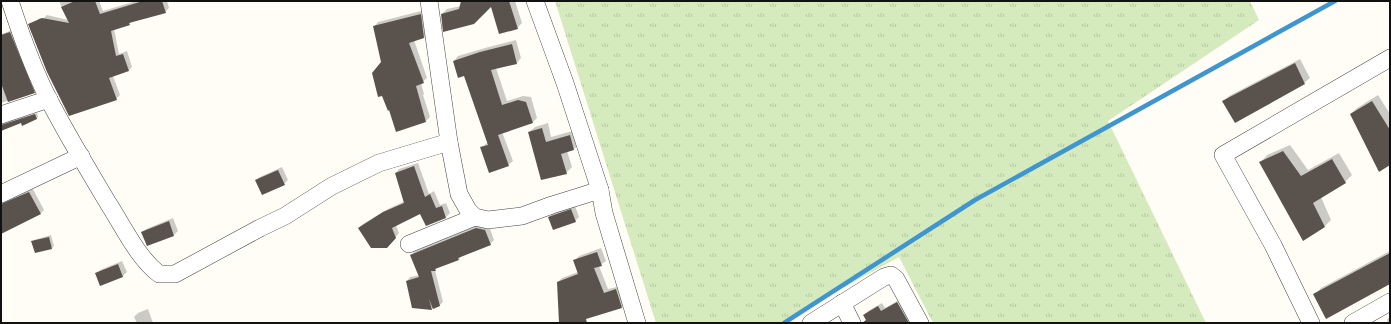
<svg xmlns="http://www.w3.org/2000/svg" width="1391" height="324" font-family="Georgia,serif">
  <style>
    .grass { fill: url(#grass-tufts) }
    .shadow { fill: #0003 }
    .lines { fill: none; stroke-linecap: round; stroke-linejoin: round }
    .stream { stroke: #3f96cf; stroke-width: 4.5 }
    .building { fill: #5a524d }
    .street-casing { stroke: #444; stroke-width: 18 }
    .street { stroke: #fff; stroke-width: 17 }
  </style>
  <defs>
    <pattern id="grass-tufts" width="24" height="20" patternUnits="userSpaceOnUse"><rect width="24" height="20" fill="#d5ebbd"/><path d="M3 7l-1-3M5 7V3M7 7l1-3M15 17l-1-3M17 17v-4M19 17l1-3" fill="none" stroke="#b6c8a1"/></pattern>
  </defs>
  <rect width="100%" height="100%" fill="#fffdf5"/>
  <polygon class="grass" points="555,1 1250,1 1259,20 1108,121 1206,323 933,323 899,257 779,323 656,323"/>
  <g class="shadow">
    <polygon points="59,1 99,1 103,11 136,1 167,1 169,8 165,12 132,21 129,24 114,29 119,54 127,51 132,67 129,70 113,76 120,95 116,99 30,25 40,18 45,21 44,18 47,15 68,20"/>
    <polygon points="462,1 515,1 522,23 517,28 491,5 442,14 447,9 461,6"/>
    <polygon points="425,10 428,33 424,38 414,40 427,78 421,83 424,94 423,95 430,117 426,121 382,62 374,27 378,22"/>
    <polygon points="12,30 36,90 34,92 1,103 1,32 2,34"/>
    <polygon points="516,40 521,58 517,63 496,68 507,101 523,96 531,97 537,118 533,122 502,132 513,161 508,165 481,148 488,142 465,75 454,61 458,56 485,48"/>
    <polygon points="1300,59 1310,78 1304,83 1223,102 1229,96"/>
    <polygon points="1378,95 1390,114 1390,164 1351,114 1357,108"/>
    <polygon points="37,113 38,117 37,118 23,125 21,122 2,125 3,123"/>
    <polygon points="548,123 551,137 576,130 579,144 574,149 567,151 572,167 566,173 529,132 535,127"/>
    <polygon points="1290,145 1308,170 1339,153 1352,175 1345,182 1321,197 1331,220 1324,227 1261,162 1267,155"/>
    <polygon points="418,163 429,194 434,191 440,205 446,203 450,213 446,217 426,225 421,212 396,225 399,233 391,243 359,228 363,224 388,209 405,201 396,173 399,169"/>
    <polygon points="282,167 288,180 284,184 262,194 256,180 260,177"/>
    <polygon points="33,189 44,210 40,214 1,233 1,200 4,201 9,200"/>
    <polygon points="575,206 579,217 575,221 549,217 553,213"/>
    <polygon points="173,218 178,231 174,235 147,245 142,232 146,229"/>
    <polygon points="481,224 489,226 494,240 490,244 462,256 459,259 439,266 435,270 443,302 439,306 432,309 407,281 410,277 420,275 411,255 415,251"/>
    <polygon points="51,235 54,246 52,248 35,252 33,242 34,240"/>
    <polygon points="601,248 606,261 599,266 608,289 621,286 626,303 622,307 570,323 560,323 558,282 562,278 578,272 574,261 579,256"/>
    <polygon points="1390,251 1390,282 1314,295 1321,288"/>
    <polygon points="122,261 127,272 123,276 100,285 96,274 100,270"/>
    <polygon points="901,299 915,323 868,323 864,315 868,311 882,303 885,308"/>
    <polygon points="148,309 153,323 137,323 134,317 138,313"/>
    <polygon points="1390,316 1390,323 1388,323 1387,320"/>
  </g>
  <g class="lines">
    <polyline class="stream" points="784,323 975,200 1335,1"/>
  </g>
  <g class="building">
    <polygon points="75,1 95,1 100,14 143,1 162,1 166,13 129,23 130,25 111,31 116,56 123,54 129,71 109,78 117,100 69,116 47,72 28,24 42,18 69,23 61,7"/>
    <polygon points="461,1 509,1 518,29 499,34 491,7 474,24 443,32 441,14 459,9"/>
    <polygon points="421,14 424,38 409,43 424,83 416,86 426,122 396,132 389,110 388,111 382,96 378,97 372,73 381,62 373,26"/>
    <polygon points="10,32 35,93 8,102 1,83 1,35"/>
    <polygon points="512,44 517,64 491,70 502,105 518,100 526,102 533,123 498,135 509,166 489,173 480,147 488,145 464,76 458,78 453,61 480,52"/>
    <polygon points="1295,63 1305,84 1235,123 1222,101"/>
    <polygon points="1372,101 1390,130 1390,165 1379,172 1350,114"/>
    <polygon points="35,114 37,119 22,126 21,123 1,131 1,125"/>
    <polygon points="542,128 546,142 570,135 574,150 561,154 567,174 541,180 528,132"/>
    <polygon points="1283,151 1301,176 1332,159 1346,183 1313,203 1325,227 1303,241 1259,162"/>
    <polygon points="414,166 425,197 430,194 436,208 442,206 446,218 426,226 420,214 392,228 396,238 387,248 371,248 358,228 383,212 404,203 395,173"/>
    <polygon points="278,170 285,185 262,195 255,180"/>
    <polygon points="29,192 41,214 1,234 1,204"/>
    <polygon points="571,209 576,222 553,230 548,217"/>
    <polygon points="169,221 174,236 147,246 141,232"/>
    <polygon points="476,228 485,230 491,245 458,258 459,260 435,269 436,271 431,271 440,306 433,309 429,299 432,310 412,308 406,281 419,277 410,255"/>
    <polygon points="49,237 52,249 35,253 31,241"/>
    <polygon points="597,252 602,266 594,268 604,293 616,289 622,308 586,319 587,323 559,323 557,282 578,274 573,260"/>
    <polygon points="1390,253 1390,284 1326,319 1313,294"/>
    <polygon points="118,264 123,277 100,286 95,273"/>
    <polygon points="897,302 909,323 862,323 866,320 863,315 878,306 881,311"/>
  </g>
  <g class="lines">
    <defs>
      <g id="street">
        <path d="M10,1C21,35 33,69 49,100C67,135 88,169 108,203C123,226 137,257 159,274H175L260,228L285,216L332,186L379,163L449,142"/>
        <polyline points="429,1 449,142 459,194 468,210 475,217 488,220 522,216 552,205 600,190"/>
        <polyline points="535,1 565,83 600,190 604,213 637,323"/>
        <polyline points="1,115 49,99"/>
        <polyline points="1,194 81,156"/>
        <polyline points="409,244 475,217"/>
        <polyline points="842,303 852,323"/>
        <polyline points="811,323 884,277 891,275 896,279 920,323"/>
        <polyline points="1311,323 1273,245 1223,155 1390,58"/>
        <polyline points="1353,323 1390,302"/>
      </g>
    </defs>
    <use href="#street" class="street-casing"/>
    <use href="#street" class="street"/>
  </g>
  <rect width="1391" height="324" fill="none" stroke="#111111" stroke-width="4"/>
</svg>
